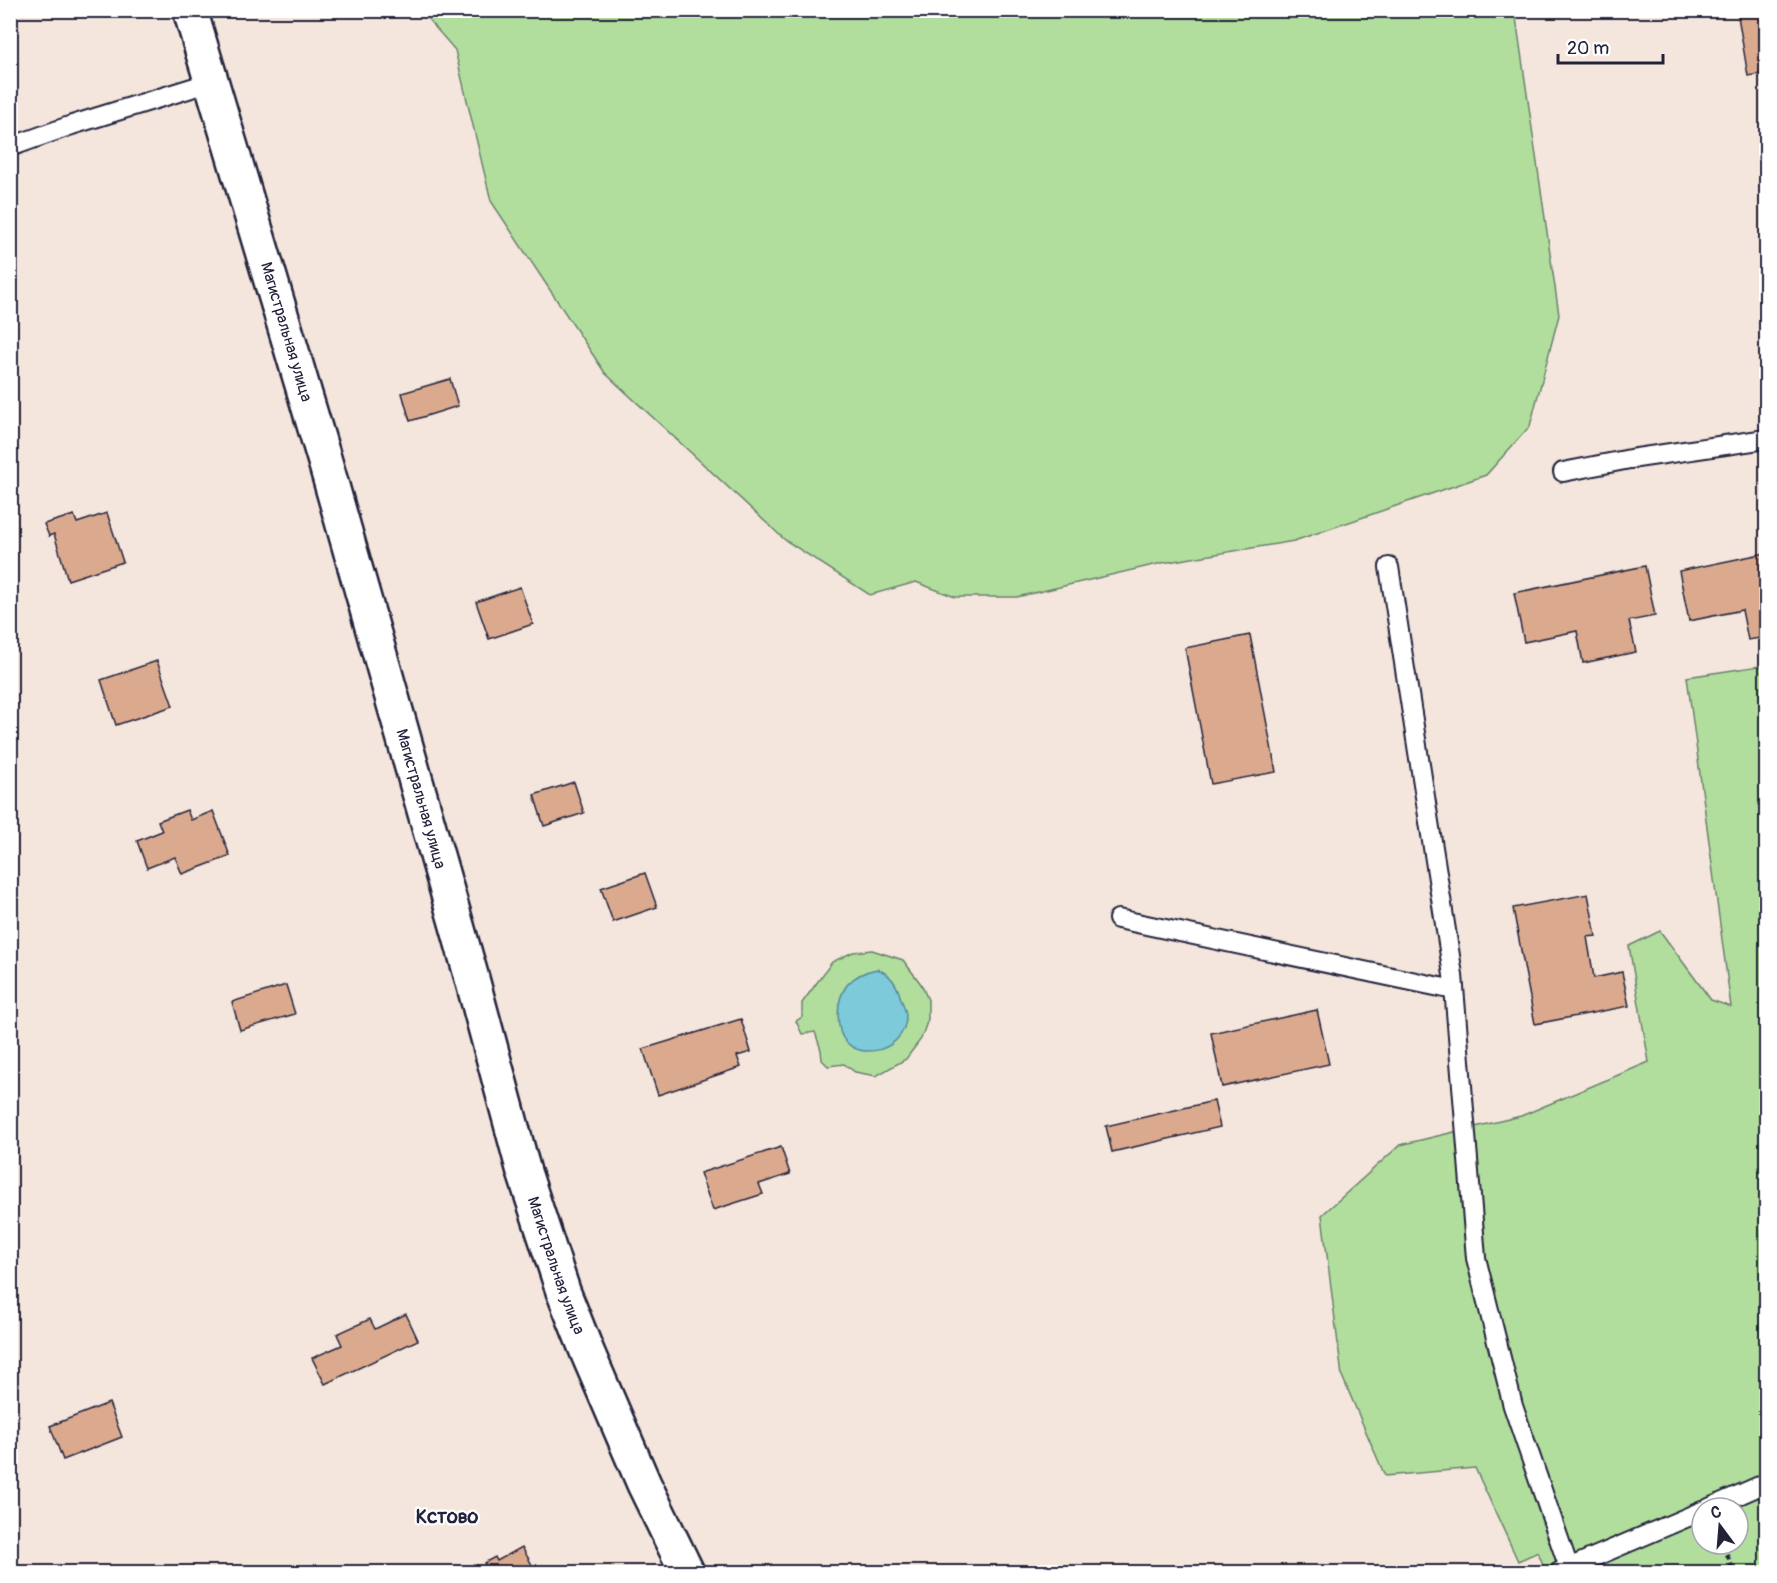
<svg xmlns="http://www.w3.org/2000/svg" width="1777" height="1583" font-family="Pangolin,sans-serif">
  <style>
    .green { fill: #b1de9d; stroke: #6a806c; stroke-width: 1.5; fill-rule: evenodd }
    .water { fill: #7ccada; stroke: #58879a; stroke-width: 1.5 }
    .building { fill: #dbaa8e; stroke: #22223b; stroke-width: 1.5 }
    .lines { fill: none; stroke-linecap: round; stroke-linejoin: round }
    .service-casing { stroke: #22223b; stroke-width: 22 }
    .secondary-casing { stroke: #22223b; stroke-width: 38 }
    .path { stroke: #22223b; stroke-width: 4; stroke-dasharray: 6 4.5; stroke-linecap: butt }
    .service { stroke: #fff; stroke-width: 18 }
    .secondary { stroke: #fff; stroke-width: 33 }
    .labels { text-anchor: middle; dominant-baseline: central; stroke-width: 4.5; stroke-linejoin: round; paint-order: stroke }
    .street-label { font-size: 16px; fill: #22223b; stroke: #fff }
    .quarter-label { font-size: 20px; font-weight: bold; fill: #22223b; stroke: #fff }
  </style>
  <rect width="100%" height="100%" fill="#f4e6dd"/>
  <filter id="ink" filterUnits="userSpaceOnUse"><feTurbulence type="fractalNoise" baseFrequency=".0167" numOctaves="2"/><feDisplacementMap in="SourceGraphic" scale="12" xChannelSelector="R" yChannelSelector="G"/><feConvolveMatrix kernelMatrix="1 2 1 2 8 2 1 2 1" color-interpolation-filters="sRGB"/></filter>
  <g filter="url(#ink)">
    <g class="green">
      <polygon points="421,11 1515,11 1559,315 1530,426 1486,475 1294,541 1162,563 1017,597 955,597 916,582 870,595 785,540 605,373 491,201 455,50"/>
      <path d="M1766,665V1572H1546L1538,1552L1518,1561L1475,1468L1385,1476L1342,1376L1322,1215L1400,1145L1521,1116L1649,1062L1629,946L1660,931L1711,1000L1731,1007L1687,677ZM1702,1508H1738V1544H1702Z"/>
      <polygon points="872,950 903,960 921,984 928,1000 928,1019 921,1039 906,1059 876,1076 855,1072 844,1064 828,1066 822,1060 821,1050 815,1032 802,1034 796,1021 802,1017 802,1003 832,962 853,952"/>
    </g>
    <path class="water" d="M877,969C891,974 897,984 901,999C903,1004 906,1011 906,1016C906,1056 844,1065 839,1026C835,996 846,975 877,969Z"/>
    <g class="building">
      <polygon points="1737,10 1766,10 1766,73 1748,76"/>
      <polygon points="1766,142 1766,179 1764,180 1758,144"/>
      <polygon points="450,379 458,406 410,421 402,393"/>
      <polygon points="107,513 123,562 68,580 54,534 49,536 44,524 74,515 77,523"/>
      <polygon points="1766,553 1766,637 1748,640 1742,610 1689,621 1679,571"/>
      <polygon points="1645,566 1655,616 1629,621 1636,652 1583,663 1577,631 1524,642 1514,593"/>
      <polygon points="520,587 533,624 489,639 476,602"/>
      <polygon points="1250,635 1276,772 1211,784 1185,648"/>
      <polygon points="157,661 173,706 116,725 101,680"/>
      <polygon points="574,782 584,813 544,826 534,795"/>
      <polygon points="187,810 191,820 213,811 230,856 182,874 175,857 147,868 137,841 162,831 158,821"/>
      <polygon points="645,873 657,907 613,922 601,888"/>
      <polygon points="1588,894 1596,936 1587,937 1594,978 1622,972 1629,1006 1535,1024 1513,908"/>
      <polygon points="286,985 295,1014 240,1030 232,1002"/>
      <polygon points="1317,1010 1329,1064 1222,1087 1211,1033"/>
      <polygon points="741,1019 751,1052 737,1056 741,1067 658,1095 643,1049"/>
      <polygon points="1214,1101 1220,1127 1112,1152 1106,1126"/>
      <polygon points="781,1147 790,1174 759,1184 763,1194 713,1210 700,1173"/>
      <polygon points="406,1314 418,1340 325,1384 312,1358 342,1345 337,1334 370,1319 375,1329"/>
      <polygon points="109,1403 122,1437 63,1460 50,1426"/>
      <polygon points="522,1547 536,1572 478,1572 487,1567 484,1563 495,1557 497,1561"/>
    </g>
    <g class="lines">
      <defs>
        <g id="service">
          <polyline points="10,147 72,125 211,82"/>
          <polyline points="1563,472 1630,459 1766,439"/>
          <polyline points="1389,567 1453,975 1476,1258 1513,1406 1569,1568"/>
          <polyline points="1118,919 1454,990"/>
          <polyline points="1709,1508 1766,1483"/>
          <polyline points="1559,1572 1702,1511"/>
        </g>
        <g id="secondary">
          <path id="s1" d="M190,10L326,465L471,975L524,1172L563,1291L588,1354L644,1484L687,1572"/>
        </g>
      </defs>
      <use href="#service" class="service-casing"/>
      <use href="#secondary" class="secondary-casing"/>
      <polyline class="path" points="1723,1544 1734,1572"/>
      <use href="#service" class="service"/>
      <use href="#secondary" class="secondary"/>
    </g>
  </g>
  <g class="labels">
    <g class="street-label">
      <text stroke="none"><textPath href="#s1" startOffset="336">Магистральная улица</textPath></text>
      <text stroke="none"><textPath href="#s1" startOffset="822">Магистральная улица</textPath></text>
      <text stroke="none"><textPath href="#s1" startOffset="1308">Магистральная улица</textPath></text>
    </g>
    <g class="quarter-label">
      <text x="447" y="1516">Кстово</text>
    </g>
  </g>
  <rect width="1777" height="1583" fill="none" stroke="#fff" stroke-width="36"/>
  <rect x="18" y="18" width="1741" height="1547" fill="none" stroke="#22223b" stroke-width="2" filter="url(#ink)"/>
  <g transform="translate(1720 1526) rotate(344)"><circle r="28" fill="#ffffff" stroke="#a7a7b1" stroke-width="1.5"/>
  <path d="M0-4.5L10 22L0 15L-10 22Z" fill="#22223b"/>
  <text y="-9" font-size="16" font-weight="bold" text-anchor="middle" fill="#22223b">С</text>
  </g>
  <path d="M1558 54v9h105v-9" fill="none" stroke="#22223b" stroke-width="3"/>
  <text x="1567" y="54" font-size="18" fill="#22223b" stroke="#ffffff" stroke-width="4.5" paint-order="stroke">20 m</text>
</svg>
